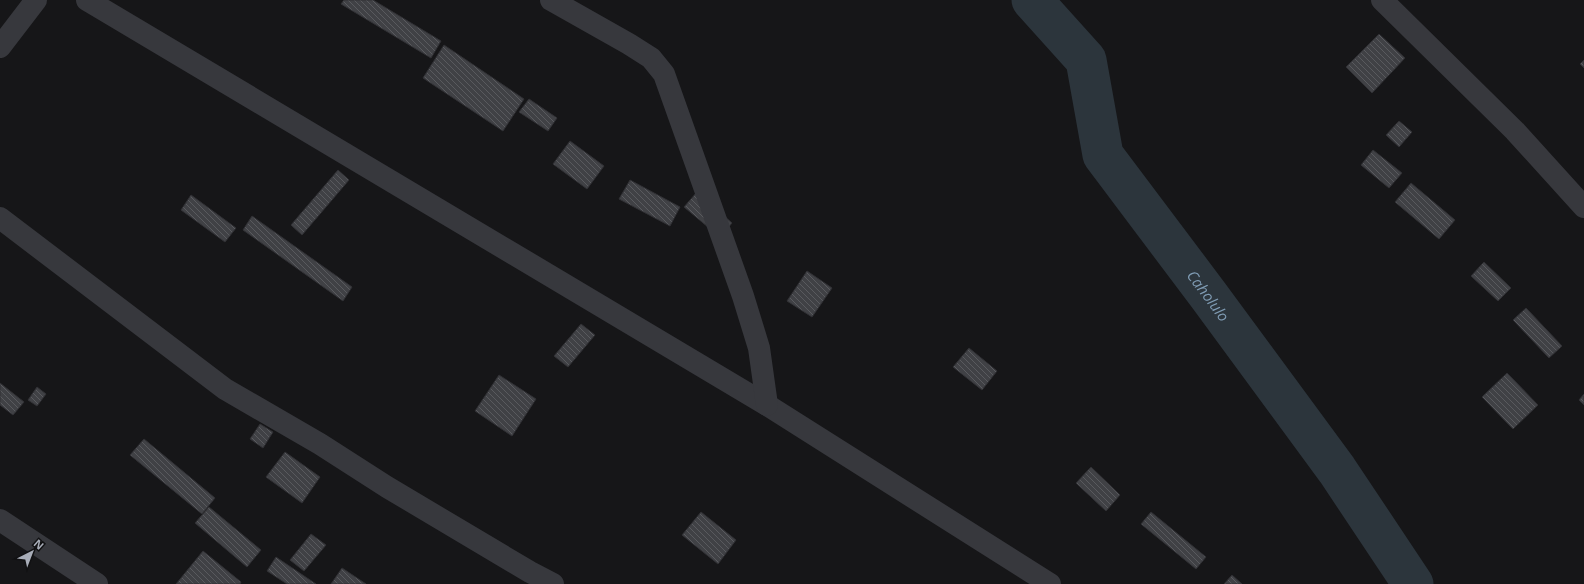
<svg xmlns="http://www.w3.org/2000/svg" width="1584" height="584" font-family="'Open Sans',sans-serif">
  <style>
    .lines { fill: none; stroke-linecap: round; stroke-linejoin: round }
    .river { stroke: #2c353c; stroke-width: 41 }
    .building { fill: url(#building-back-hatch); stroke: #303034 }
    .minor { stroke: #37383d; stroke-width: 22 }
    .labels { text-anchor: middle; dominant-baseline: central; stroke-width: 3; stroke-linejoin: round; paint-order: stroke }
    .water-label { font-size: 15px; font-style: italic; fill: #7f9bb3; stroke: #111113 }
  </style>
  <defs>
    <pattern id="building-back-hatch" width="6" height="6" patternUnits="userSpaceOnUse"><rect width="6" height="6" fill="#404145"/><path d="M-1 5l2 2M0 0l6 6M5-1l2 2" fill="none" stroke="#595a5e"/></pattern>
  </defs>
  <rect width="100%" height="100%" fill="#161618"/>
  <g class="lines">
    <path class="river" id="s1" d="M1032,0L1086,60L1103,155L1209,296L1337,470L1413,584"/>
  </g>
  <g class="building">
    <polygon points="344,0 373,0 441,41 431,58 341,4"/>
    <polygon points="1379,34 1405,58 1372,93 1346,67"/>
    <polygon points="444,45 524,99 503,131 423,78"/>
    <polygon points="1584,60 1584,68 1580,64"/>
    <polygon points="529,99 557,118 548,131 519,112"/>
    <polygon points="1399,121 1412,132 1399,147 1386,135"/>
    <polygon points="570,141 604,166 587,189 553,164"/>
    <polygon points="1373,150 1402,173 1389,188 1361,165"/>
    <polygon points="338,170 349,180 302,235 291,225"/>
    <polygon points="630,180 680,207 670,226 619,199"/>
    <polygon points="1411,183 1455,220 1439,239 1395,202"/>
    <polygon points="697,192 732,223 720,237 684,207"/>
    <polygon points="191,195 236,228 225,242 181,210"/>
    <polygon points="252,216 352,287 343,301 243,230"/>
    <polygon points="1484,262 1511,288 1498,301 1471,276"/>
    <polygon points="807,271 832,288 812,317 787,301"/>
    <polygon points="1526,308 1562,346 1549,358 1513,320"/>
    <polygon points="581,324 595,335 568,367 554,356"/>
    <polygon points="969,348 997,371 982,390 953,367"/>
    <polygon points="1507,373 1538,405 1513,429 1482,397"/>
    <polygon points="499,375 536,399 512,436 475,411"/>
    <polygon points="0,383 24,402 13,415 0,405"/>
    <polygon points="37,387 46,394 37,406 28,400"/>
    <polygon points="1584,394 1584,405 1579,400"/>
    <polygon points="260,424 273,432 263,448 250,439"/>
    <polygon points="144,439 215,498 202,514 130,455"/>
    <polygon points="285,452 320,477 302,503 266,477"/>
    <polygon points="1091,467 1120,495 1106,511 1076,483"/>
    <polygon points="209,507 261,550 247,567 195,523"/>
    <polygon points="701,512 736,540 718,564 682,535"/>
    <polygon points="1151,512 1206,557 1196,569 1141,524"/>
    <polygon points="311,534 326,545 304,571 290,560"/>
    <polygon points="203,551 241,582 240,584 176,584"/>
    <polygon points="276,557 316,584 287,584 267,571"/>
    <polygon points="342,568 366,584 331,584"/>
    <polygon points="1232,575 1242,584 1224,584"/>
  </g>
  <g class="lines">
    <g class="minor">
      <polyline points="87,0 767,405 1050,584"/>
      <polyline points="551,0 629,44 651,58 664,74 743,296 759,348 767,405"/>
      <polyline points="1382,0 1515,131 1584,207"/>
      <polyline points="0,47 36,0"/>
      <polyline points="0,218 225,389 320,444 387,487 530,572 553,584"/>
      <polyline points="0,520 97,584"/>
    </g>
  </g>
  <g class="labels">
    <g class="water-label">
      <text stroke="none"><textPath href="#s1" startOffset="353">Caholulo</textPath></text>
    </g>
  </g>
  <g transform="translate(32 552) rotate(42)" stroke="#111113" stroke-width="3" paint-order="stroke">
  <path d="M0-3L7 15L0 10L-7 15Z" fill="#a8adb8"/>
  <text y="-6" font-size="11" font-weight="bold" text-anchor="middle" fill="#a8adb8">N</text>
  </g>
</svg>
